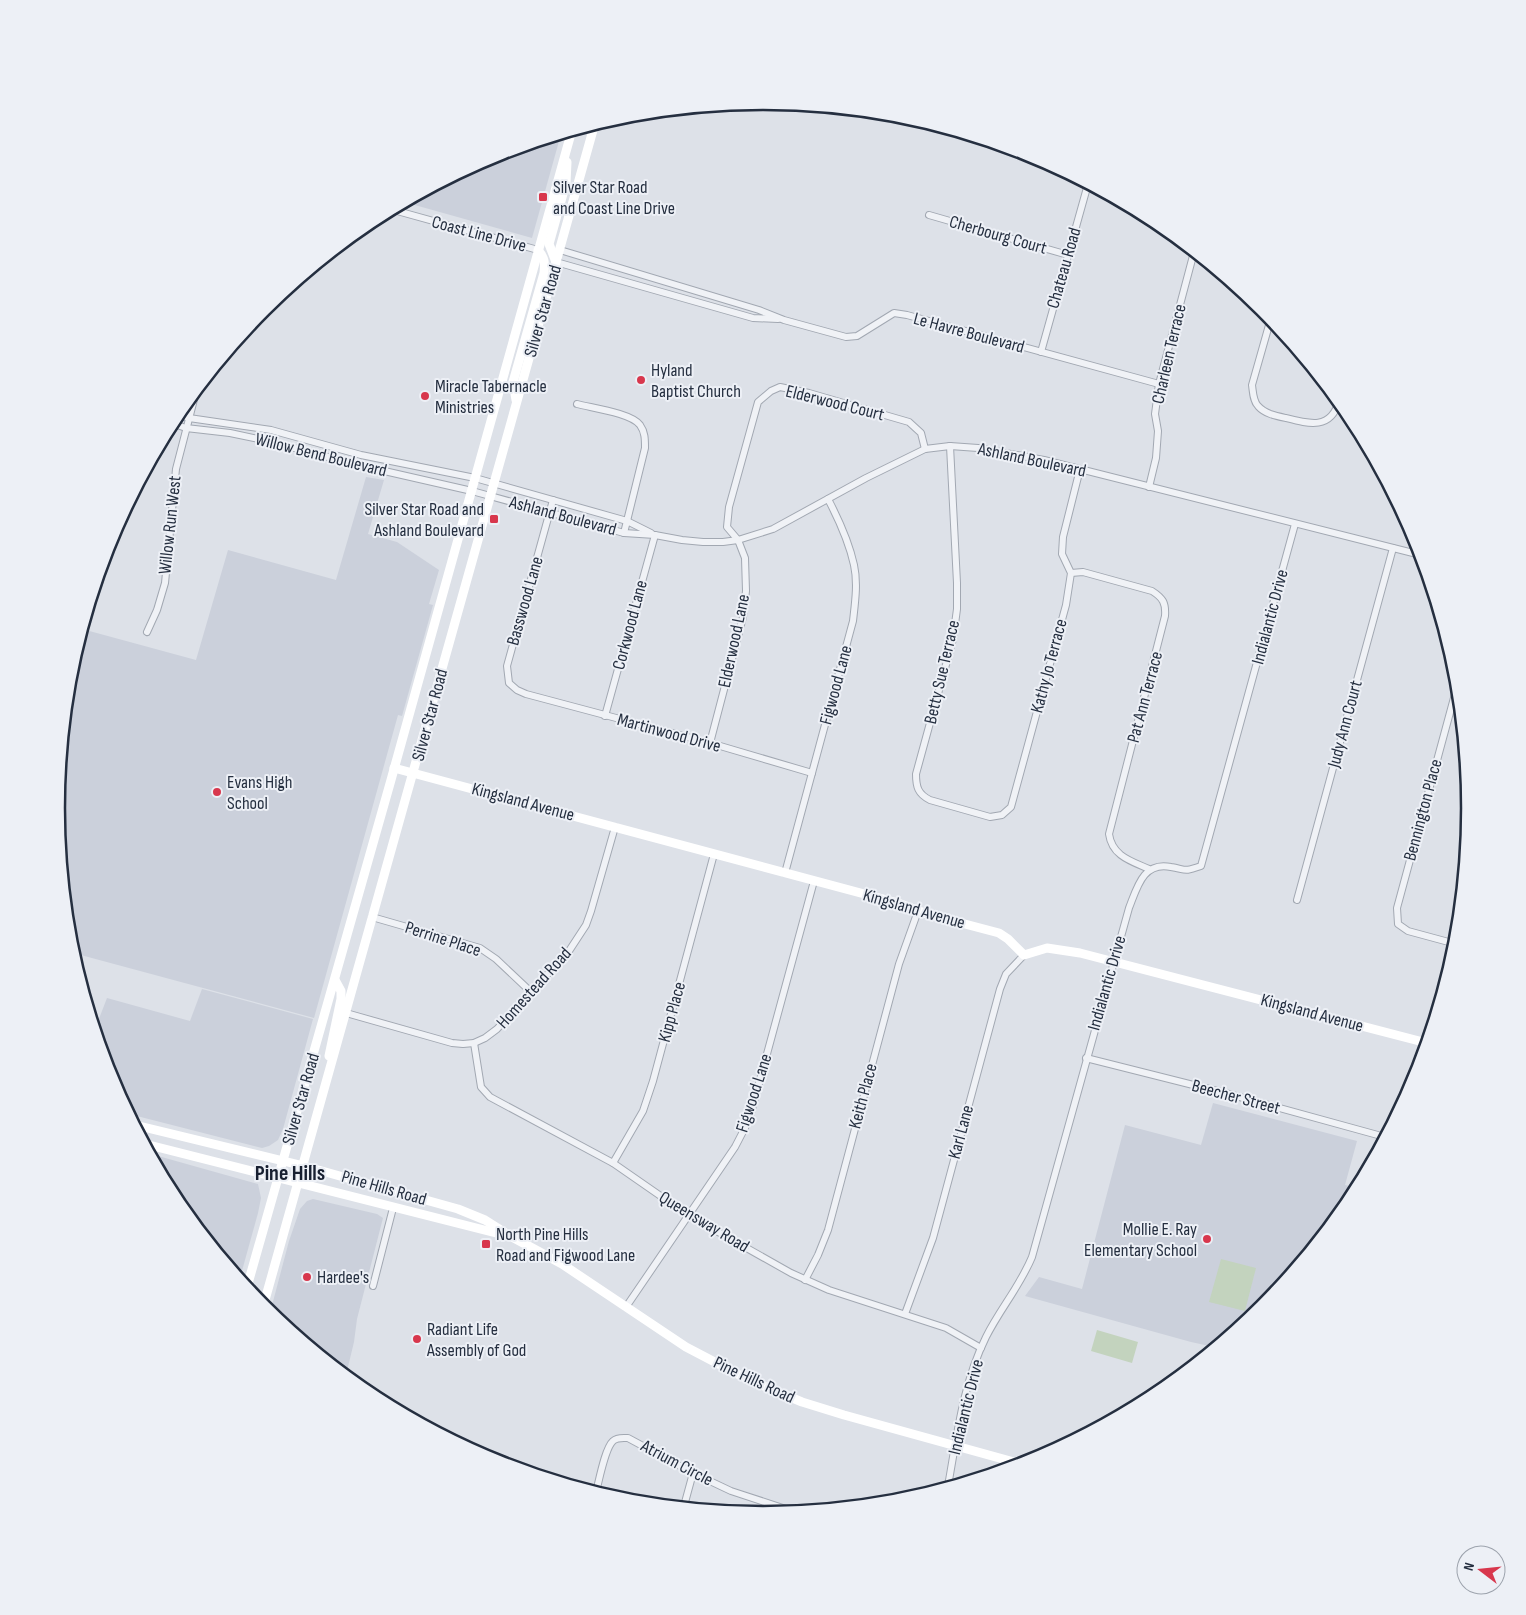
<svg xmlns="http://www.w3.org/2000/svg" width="1526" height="1615" font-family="'Sofia Sans Condensed',sans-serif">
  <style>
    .built { fill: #cbd0db }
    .park { fill: #c3d3be }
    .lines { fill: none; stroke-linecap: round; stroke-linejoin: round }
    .street-casing { stroke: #a2a8b2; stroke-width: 8 }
    .street { stroke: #f0f2f6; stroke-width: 6 }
    .secondary { stroke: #fff; stroke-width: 9 }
    .poi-dot { fill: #d8374d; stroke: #edf0f6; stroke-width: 2 }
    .labels { text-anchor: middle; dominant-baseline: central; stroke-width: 4; stroke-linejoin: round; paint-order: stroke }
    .poi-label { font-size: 18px; fill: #252f40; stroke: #edf0f6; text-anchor: start }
    .street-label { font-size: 18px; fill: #252f40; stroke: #edf0f6 }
    .district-label { font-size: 22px; font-weight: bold; fill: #182031; stroke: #edf0f6 }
    .rim { fill: none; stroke: #252f40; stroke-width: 2.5 }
  </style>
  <rect width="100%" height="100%" fill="#dde1e8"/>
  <g class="built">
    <polygon points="561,134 532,238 404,202 493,154"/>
    <polygon points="366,477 384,480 368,534 397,542 439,570 429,604 433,605 402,716 398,715 314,1018 77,954 75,961 70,945 56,808 70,669 82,629 196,660 228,550 336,580"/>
    <polygon points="202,989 313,1019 283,1129 278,1140 269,1146 262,1148 129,1114 110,1078 95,1029 107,998 190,1021"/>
    <polygon points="1213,1103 1357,1141 1345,1185 1357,1188 1350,1200 1263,1307 1214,1347 1191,1342 1025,1296 1039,1277 1082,1289 1125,1125 1201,1145"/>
    <polygon points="151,1154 258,1184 261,1198 258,1213 240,1278 175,1200"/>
    <polygon points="313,1199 377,1214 383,1218 357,1319 354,1342 346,1375 270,1313 289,1241 300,1209 307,1201"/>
  </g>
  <g class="park">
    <polygon points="1221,1259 1256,1268 1245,1311 1209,1302"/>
    <polygon points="1097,1330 1138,1342 1132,1363 1091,1351"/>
  </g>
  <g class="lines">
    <defs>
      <g id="street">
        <polyline points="390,209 538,250"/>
        <polyline points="929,215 1068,255"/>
        <polyline points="560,250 759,310 784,320 846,337 857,336 894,313 907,315 1159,384"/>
        <polyline points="556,262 753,318 778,319"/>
        <path d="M1271,318L1252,385C1253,392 1253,401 1258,406C1265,414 1276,416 1286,418C1309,424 1331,430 1339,401"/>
        <polyline points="1041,352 1088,184"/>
        <path d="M577,404C592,408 631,413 640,425C645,432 645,439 645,448L624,533"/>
        <polyline points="176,414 189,418 271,430 361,455 475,478 627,521 651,533"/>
        <polyline points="171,423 186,428 230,433 268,441 358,465 472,491 624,533 655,535 682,540 703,542 723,542 738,540 773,529 866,478 925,449 950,446 978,448 1044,460 1421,555"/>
        <path d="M950,446L957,583V609L953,639L916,774C916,787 918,794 930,800L990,817L1002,815L1011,807L1066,605L1071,573L1062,554L1063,537L1080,469"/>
        <polyline points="1149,487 1156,458 1158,431 1155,414 1159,384 1194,252"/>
        <polyline points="553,500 507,666 509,683 517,690 526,694 710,743 812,773"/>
        <path d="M1071,573L1083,572L1152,591C1163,598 1166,603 1165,616L1109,834C1112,856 1131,861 1149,869"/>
        <polyline points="147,632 157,610 165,583 176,469 197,388"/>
        <polyline points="605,716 655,535"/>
        <polyline points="710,743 743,617 746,591 745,558 738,540 727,527 729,507 758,402 771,391 780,387 809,393 909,422 921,433 925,449"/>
        <path d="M785,873L853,621C855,603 858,583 854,565C849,542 839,520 828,499"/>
        <polyline points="1297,900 1393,548"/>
        <polyline points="372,917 480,948 496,959 531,992"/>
        <polyline points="1456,944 1408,931 1398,924 1397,908 1458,683"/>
        <polyline points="346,1013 452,1043 463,1044 474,1043 485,1038 497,1029 569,951 586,925 591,911 615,827"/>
        <polyline points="474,1043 481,1087 490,1097 613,1163 688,1215 791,1273 829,1290 946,1328 981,1348"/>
        <polyline points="1086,1058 1225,1093 1385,1137"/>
        <polyline points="613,1163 643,1111 653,1081 714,854"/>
        <polyline points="805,1280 818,1255 828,1230 899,964 918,911"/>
        <polyline points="373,1286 393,1208"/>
        <polyline points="626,1307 735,1147 749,1120 814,881"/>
        <polyline points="905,1314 933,1238 1000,989 1006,974 1024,955"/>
        <path d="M948,1486C957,1436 963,1383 986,1337C1000,1309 1020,1286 1032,1257L1129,908C1137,888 1143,861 1171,867C1188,870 1183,872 1201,866L1295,524"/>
        <path d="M596,1492C599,1481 605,1448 613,1441C617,1437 623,1438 628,1438L693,1473L731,1491L792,1511"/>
        <polyline points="684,1506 693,1473"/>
      </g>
    </defs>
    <use href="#street" class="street-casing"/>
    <use href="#street" class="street"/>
    <g class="secondary">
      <polyline points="556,262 549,244 566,183 567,162"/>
      <path d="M516,400L513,382L544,273C545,263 545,258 538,250"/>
      <polyline points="394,768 898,903 927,914 999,933 1008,939 1024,955 1047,948 1080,953 1427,1043"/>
      <polyline points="329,1056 341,999 341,991 335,980"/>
      <polyline points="135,1125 304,1166 458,1209 485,1220 512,1237 562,1264 686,1347 749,1380 802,1402 844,1415 1021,1464"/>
      <polyline points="145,1144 504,1235"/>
      <polyline points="247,1287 391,780 572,130"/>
      <polyline points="263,1307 595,123"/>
    </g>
  </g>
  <g class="poi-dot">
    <rect x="538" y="192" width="10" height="10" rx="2.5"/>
    <circle cx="641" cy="380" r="5"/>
    <circle cx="425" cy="396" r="5"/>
    <rect x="489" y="514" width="10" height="10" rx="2.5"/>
    <circle cx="217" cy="792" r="5"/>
    <circle cx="1207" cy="1239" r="5"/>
    <rect x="481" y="1239" width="10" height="10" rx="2.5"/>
    <circle cx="307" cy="1277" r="5"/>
    <circle cx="417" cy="1339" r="5"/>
  </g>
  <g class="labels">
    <g class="poi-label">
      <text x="553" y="187">Silver Star Road<tspan x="553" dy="21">and Coast Line Drive</tspan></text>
      <text x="651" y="370">Hyland<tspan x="651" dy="21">Baptist Church</tspan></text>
      <text x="435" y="386">Miracle Tabernacle<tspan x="435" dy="21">Ministries</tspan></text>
      <text x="484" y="509" text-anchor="end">Silver Star Road and<tspan x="484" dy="21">Ashland Boulevard</tspan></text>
      <text x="227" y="782">Evans High<tspan x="227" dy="21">School</tspan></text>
      <text x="1197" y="1229" text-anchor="end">Mollie E. Ray<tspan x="1197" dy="21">Elementary School</tspan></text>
      <text x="496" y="1234">North Pine Hills<tspan x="496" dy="21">Road and Figwood Lane</tspan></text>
      <text x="317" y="1277">Hardee's</text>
      <text x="427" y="1329">Radiant Life<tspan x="427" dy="21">Assembly of God</tspan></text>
    </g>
    <g class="street-label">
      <text transform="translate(479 234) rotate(15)">Coast Line Drive</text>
      <text transform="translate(998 235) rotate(16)">Cherbourg Court</text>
      <text transform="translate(1064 268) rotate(-74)">Chateau Road</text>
      <text transform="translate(543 311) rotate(-74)">Silver Star Road</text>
      <text transform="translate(969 333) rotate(15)">Le Havre Boulevard</text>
      <text transform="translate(1169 354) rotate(-77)">Charleen Terrace</text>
      <text transform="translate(835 403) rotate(14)">Elderwood Court</text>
      <text transform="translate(321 455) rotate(14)">Willow Bend Boulevard</text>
      <text transform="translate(1032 460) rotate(12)">Ashland Boulevard</text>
      <text transform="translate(563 516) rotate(15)">Ashland Boulevard</text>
      <text transform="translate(170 525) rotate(-84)">Willow Run West</text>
      <text transform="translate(525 601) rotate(-74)">Basswood Lane</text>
      <text transform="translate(1270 617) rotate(-75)">Indialantic Drive</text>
      <text transform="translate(630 625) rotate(-75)">Corkwood Lane</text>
      <text transform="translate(734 641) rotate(-78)">Elderwood Lane</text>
      <text transform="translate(1049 666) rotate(-75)">Kathy Jo Terrace</text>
      <text transform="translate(942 672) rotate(-77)">Betty Sue Terrace</text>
      <text transform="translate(836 685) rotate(-75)">Figwood Lane</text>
      <text transform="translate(1145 697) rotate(-75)">Pat Ann Terrace</text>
      <text transform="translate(430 715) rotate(-75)">Silver Star Road</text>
      <text transform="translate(1345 724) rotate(-75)">Judy Ann Court</text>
      <text transform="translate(669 733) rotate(15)">Martinwood Drive</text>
      <text transform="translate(523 802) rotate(15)">Kingsland Avenue</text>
      <text transform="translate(1423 810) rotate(-75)">Bennington Place</text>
      <text transform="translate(914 909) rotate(16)">Kingsland Avenue</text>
      <text transform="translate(443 939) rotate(18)">Perrine Place</text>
      <text transform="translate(1107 983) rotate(-74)">Indialantic Drive</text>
      <text transform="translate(534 988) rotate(-48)">Homestead Road</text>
      <text transform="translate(672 1012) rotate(-75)">Kipp Place</text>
      <text transform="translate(1312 1013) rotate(15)">Kingsland Avenue</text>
      <text transform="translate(754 1093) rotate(-72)">Figwood Lane</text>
      <text transform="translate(863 1096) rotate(-75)">Keith Place</text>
      <text transform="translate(1236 1097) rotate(15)">Beecher Street</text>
      <text transform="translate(301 1099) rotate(-74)">Silver Star Road</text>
      <text transform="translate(961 1132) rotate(-75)">Karl Lane</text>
      <text transform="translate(384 1188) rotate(16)">Pine Hills Road</text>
      <text transform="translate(704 1222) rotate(31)">Queensway Road</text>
      <text transform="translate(754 1380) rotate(25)">Pine Hills Road</text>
      <text transform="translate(966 1407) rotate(-76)">Indialantic Drive</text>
      <text transform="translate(677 1463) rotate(28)">Atrium Circle</text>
    </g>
    <g class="district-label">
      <text x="290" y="1173">Pine Hills</text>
    </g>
  </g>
  <path d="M0 0H1526V1615H0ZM65 808a698 698 0 1 1 1396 0a698 698 0 1 1-1396 0Z" fill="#edf0f6" fill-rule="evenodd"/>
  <path class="rim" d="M65 808a698 698 0 1 1 1396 0a698 698 0 1 1-1396 0Z"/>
  <g transform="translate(1481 1570) rotate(286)"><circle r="24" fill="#edf0f6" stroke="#9da3ad"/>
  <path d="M0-4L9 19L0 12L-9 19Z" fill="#d8374d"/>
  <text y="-8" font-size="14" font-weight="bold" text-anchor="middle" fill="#252f40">N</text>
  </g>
</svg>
